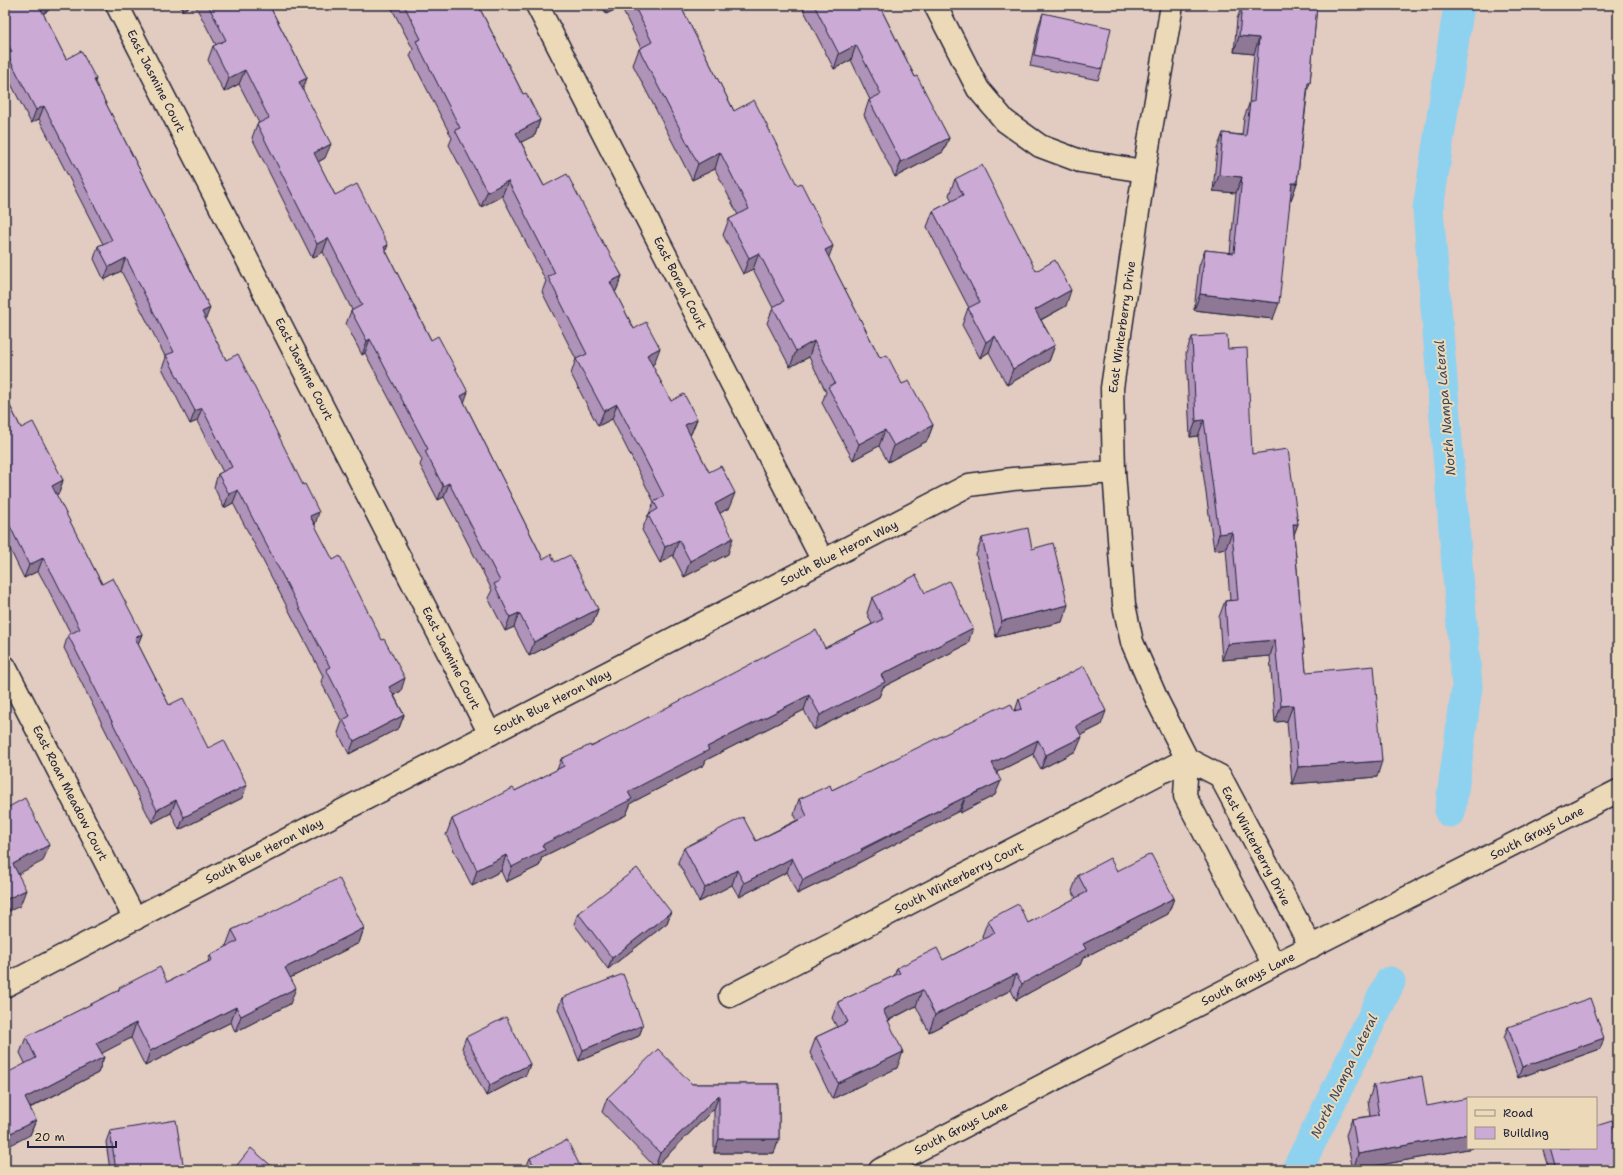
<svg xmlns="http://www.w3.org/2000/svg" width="1623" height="1175" font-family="'Shantell Sans',sans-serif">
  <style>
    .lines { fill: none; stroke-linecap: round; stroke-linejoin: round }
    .canal { stroke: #8ed2f0; stroke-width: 31 }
    .minor-casing { stroke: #22223b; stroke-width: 25 }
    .minor { stroke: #ecd9b7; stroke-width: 22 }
    .wall { fill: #af93b8; stroke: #22223b }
    .shaded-wall { fill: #8e7896; stroke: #22223b }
    .building { fill: #cbabd6; stroke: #22223b }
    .labels { text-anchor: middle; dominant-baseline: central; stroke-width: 4; stroke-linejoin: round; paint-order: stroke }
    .street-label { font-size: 12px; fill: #22223b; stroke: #ecd9b7 }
    .water-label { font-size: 13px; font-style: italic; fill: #38455f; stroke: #ecd9b7 }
  </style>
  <rect width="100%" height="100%" fill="#e2cbc0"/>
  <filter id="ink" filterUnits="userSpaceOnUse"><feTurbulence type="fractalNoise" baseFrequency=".025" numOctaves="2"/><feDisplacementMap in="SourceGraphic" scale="8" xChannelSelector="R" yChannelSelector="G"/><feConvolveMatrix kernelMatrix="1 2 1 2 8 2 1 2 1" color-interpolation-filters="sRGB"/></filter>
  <g filter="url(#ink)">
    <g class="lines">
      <g class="canal">
        <polyline points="1450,812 1467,687 1428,209 1459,5"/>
        <polyline points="1297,1170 1390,982"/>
      </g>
      <defs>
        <g id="minor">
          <polyline points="117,5 490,734"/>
          <polyline points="537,5 823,561"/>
          <polyline points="935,5 978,89 1005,121 1040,146 1080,161 1144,171"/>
          <polyline points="5,667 135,919"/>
          <polyline points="1274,965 1185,796 1187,759 1220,776 1311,947"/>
          <polyline points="5,986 969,485 1013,479 1114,472"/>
          <polyline points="730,996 1187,759 1158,702 1132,642 1124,605 1114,472 1112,388 1144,171 1172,5"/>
          <polyline points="880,1170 1274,965 1618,791"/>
        </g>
      </defs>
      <use href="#minor" class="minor-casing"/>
      <use href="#minor" class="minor"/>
    </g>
    <g class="wall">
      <polygon points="5,5 49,10 43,14 66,59 96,79 95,82 210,308 205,319 226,360 314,525 401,691 394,695 404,715 399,728 349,754 338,733 342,722 321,682 323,676 233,503 224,508 214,487 218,474 223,472 197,421 190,424 162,368 166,358 121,271 104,280 94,259 98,246 103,244 39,119 31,123 5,72"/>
      <polygon points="180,5 193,5 182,10"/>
      <polygon points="195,5 269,5 307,78 302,89 325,158 318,162 335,195 386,251 431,340 464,402 543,559 555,562 598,609 593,623 529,656 514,627 505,631 488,598 492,590 444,497 438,500 420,465 422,460 365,353 362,355 346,324 351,311 352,310 323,252 312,258 252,138 257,124 259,123 239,84 224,92 208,60 213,46 216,45"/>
      <polygon points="390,5 478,5 523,94 540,120 535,135 521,142 544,186 605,247 622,276 616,291 615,292 634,329 654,364 652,365 671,401 697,419 691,434 690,435 709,472 729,508 720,513 728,554 684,577 673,555 660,563 642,530 648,515 649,514 654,502 612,419 598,426 571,374 576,359 542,292 546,281 502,196 481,207 449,145 452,138 410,56 413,49"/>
      <polygon points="602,5 693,5 693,6 683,11 734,111 829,258 880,358 902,384 933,425 927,441 888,462 879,446 853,460 822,403 826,392 809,357 790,367 767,323 773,308 753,269 743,274 723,235 729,219 738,215 715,169 692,180 633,65 639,49 641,48 621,7 606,14"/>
      <polygon points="801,5 879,5 915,77 949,138 943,152 895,177 864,115 869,100 870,100 851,60 834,69"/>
      <polygon points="1242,5 1317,5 1310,83 1308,88 1297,183 1291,200 1290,199 1273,319 1194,310 1199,266 1205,250 1230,253 1236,193 1213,191 1217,149 1223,133 1242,135 1244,118 1249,104 1254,54 1234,52 1237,19"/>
      <polygon points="1043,13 1102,69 1098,80 1030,66 1039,24"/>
      <polygon points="955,179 1036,271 1066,306 1041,320 1055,345 1049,361 1007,385 989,352 980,358 962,325 968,308 969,308 927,227 933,211 952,201 949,195"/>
      <polygon points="1192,337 1228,349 1252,454 1298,524 1294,534 1306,672 1377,777 1292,784 1287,721 1275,722 1270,656 1222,660 1219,617 1225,601 1230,600 1226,548 1214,550 1198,436 1190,437 1186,353"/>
      <polygon points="5,396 21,428 63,480 59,493 56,495 102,584 142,634 138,644 169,705 208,748 242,798 179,830 171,813 152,823 64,648 68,635 71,634 48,589 38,571 24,578 5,539"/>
      <polygon points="982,538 1032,549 1062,622 996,637 976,555"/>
      <polygon points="925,593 968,644 883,687 879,697 814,730 804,710 706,760 704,765 631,803 626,815 542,857 539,866 506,882 501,871 472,886 446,835 452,819 515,791 557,770 561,759 825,648 872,624 867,613 872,598"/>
      <polygon points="1019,699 1101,725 1081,735 1076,751 1041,769 1033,754 997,772 995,795 960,813 959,811 858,863 857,865 797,894 787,872 739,897 732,885 699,902 678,862 684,848 756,841 797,820 794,814 799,799 832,790 1003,708 1015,711"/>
      <polygon points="1117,871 1174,898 1168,914 1083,958 1080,965 1016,1000 1011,990 929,1032 916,1006 888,1021 897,1068 832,1099 810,1053 816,1037 837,1027 832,1018 838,1002 894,976 897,968 943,960 983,939 982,936 988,920 1028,923 1076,898 1072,891 1078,875"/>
      <polygon points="671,912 667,923 608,969 574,924 578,913"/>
      <polygon points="260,918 364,928 359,943 290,978 290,1004 235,1032 231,1022 145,1066 131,1038 101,1053 104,1057 98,1073 30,1108 36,1120 30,1135 25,1063 20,1053 26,1037 118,991 119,988 167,982 208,962 210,955 227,947 226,946 232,930"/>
      <polygon points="562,998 643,1025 639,1036 579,1061 558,1009"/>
      <polygon points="1508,1027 1600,1049 1518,1078 1504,1038"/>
      <polygon points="466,1037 530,1064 526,1075 486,1096 462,1048"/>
      <polygon points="692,1084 779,1084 779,1139 774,1153 714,1153 714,1109 655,1167 602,1112 607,1098"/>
      <polygon points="1374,1085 1427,1106 1473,1148 1353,1170 1346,1135 1352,1119 1370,1116 1368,1101"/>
      <polygon points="110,1131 184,1170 110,1170 106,1142"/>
      <polygon points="1544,1148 1596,1148 1618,1170 1549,1170 1543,1151"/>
      <polygon points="530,1158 582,1170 525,1170"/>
    </g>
    <g class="shaded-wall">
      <polygon points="39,5 51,5 49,10 34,18"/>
      <polygon points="184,5 193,5 182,10"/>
      <polygon points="610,5 622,5 621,7 606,14"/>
      <polygon points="675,5 693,5 693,6 671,16"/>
      <polygon points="1239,36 1259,38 1254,54 1234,52"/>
      <polygon points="856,45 851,60 834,69 839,54"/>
      <polygon points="245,70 239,84 224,92 229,78"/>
      <polygon points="307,78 302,91 299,82"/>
      <polygon points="44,106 39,119 31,123 36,110"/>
      <polygon points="540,120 535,135 510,148 516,133"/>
      <polygon points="949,138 943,152 895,177 901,162"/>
      <polygon points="331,144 325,158 309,167 314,153"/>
      <polygon points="720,152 715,169 692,180 698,164"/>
      <polygon points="1219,175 1242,177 1236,193 1213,191"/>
      <polygon points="508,181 502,196 481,207 487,192"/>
      <polygon points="1292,183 1297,183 1291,200 1286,199"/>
      <polygon points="328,238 323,252 312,258 317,244"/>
      <polygon points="388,245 383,259 384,247"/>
      <polygon points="833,246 827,262 825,250"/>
      <polygon points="759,253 753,269 743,274 749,258"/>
      <polygon points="126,258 121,271 104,280 109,267"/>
      <polygon points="622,276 616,291 605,297 610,282"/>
      <polygon points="1071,290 1066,306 1029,326 1035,310"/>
      <polygon points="1200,294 1279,303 1273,319 1194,310"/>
      <polygon points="210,308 205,321 202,312"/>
      <polygon points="995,336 989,352 980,358 986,342"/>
      <polygon points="370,339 365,353 362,355 367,341"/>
      <polygon points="814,341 809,357 790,367 796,351"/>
      <polygon points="1055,345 1049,361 1007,385 1013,369"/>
      <polygon points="660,348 654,364 642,371 647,355"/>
      <polygon points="468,392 463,406 461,396"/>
      <polygon points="617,404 612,419 598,426 604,411"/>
      <polygon points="202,408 197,421 190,424 195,411"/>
      <polygon points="697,419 691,434 680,440 685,425"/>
      <polygon points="1204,420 1198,436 1190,437 1196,421"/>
      <polygon points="933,425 927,441 888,462 894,446"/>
      <polygon points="885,430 879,446 853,460 859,444"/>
      <polygon points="63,480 59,493 47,499 52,486"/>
      <polygon points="449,483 444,497 438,500 443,486"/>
      <polygon points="238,490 233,503 224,508 229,494"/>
      <polygon points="735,493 729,508 710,519 715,504"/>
      <polygon points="319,512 315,525 310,516"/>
      <polygon points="1293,524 1298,524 1292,540"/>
      <polygon points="1232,532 1226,548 1214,550 1219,534"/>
      <polygon points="733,538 728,554 684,577 690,561"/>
      <polygon points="679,540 673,555 660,563 665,547"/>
      <polygon points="43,558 38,571 24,578 29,565"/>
      <polygon points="1068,605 1062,622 996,637 1002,621"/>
      <polygon points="598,609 593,623 529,656 534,642"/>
      <polygon points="519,613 514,627 505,631 510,617"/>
      <polygon points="973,628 968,644 883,687 879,697 814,730 820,715 881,675"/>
      <polygon points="142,634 137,647 135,638"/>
      <polygon points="1275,640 1270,656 1222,660 1228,644"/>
      <polygon points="405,678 401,691 385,700 389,687"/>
      <polygon points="809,695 804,710 706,760 704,765 631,803 626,815 542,857 539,866 506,882 512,867 542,845 628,792 707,747"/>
      <polygon points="1293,705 1287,721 1275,722 1281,706"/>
      <polygon points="1106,711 1101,725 1071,740 1076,726"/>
      <polygon points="404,715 399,728 349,754 354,741"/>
      <polygon points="1082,737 1076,751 1041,769 1046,755"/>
      <polygon points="1038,740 1033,754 987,777 992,763"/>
      <polygon points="1382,761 1377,777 1292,784 1298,767"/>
      <polygon points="1001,781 995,795 960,813 965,798"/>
      <polygon points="247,785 242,798 179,830 184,817"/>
      <polygon points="965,797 959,811 858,863 857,865 797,894 803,880"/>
      <polygon points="176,800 171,813 152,823 157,810"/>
      <polygon points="49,845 43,861 7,880 13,864"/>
      <polygon points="506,855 501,871 472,886 477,870"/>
      <polygon points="792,858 787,872 739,897 744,883"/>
      <polygon points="737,870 732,885 699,902 705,888"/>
      <polygon points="26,890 20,906 5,913 5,900"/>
      <polygon points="1174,898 1168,914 1083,958 1080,965 1016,1000 1022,984 1083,944"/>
      <polygon points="671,912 667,923 608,969 612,958"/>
      <polygon points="364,928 359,943 280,983 285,968"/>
      <polygon points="1016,974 1011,990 929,1032 935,1015"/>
      <polygon points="296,988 290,1004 235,1032 241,1016"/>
      <polygon points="922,990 916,1006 877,1026 883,1010"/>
      <polygon points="236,1007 231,1022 145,1066 150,1051"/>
      <polygon points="136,1023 131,1038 91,1059 96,1043"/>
      <polygon points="643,1025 639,1036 579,1061 583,1050"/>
      <polygon points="1604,1038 1600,1049 1518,1078 1522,1067"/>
      <polygon points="903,1052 897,1068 832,1099 838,1083"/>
      <polygon points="104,1057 98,1073 19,1113 25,1098"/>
      <polygon points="530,1064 526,1075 486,1096 490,1085"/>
      <polygon points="719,1095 714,1109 655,1167 660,1153"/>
      <polygon points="36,1120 30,1135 5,1148 5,1136"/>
      <polygon points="1468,1134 1468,1148 1473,1148 1353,1170 1358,1154"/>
      <polygon points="719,1139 779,1139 774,1153 714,1153"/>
      <polygon points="1618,1163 1618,1170 1596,1170"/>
    </g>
    <g class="building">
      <polygon points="5,5 39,5 66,59 81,51 96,79 94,80 210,308 202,312 226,360 238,354 303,485 305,484 319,512 310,516 333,560 340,556 382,640 384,639 405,678 389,687 404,715 354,741 343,720 350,716 326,669 330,667 238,490 229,494 218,474 232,467 202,408 195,411 166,355 174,352 126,258 109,267 98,246 112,240 44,106 36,110 7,54 12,52 5,39"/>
      <polygon points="208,5 269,5 307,78 299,82 331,144 314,153 335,195 357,184 388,245 384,247 431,340 438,336 468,392 461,396 543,559 551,554 555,562 570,555 598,609 534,642 519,613 510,617 494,584 500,581 449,483 443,486 425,451 428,449 370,339 367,341 351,311 362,305 328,238 317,244 257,124 269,118 245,70 229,78 213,46 226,40"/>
      <polygon points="404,5 478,5 523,94 526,93 540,120 516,133 544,186 567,174 605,247 606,247 622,276 610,282 634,329 646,322 660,348 647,355 671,401 684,394 697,419 685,425 709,472 721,466 735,493 715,504 733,538 690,561 679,540 665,547 648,515 658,509 654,502 664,496 617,404 604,411 576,359 587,354 548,277 555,273 508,181 487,192 455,130 460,128 416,41 421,39"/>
      <polygon points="634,5 680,5 734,111 754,100 797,185 801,183 833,246 825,250 880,358 887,355 902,384 909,381 933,425 894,446 885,430 859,444 828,387 835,383 814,341 796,351 773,307 784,301 759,253 749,258 729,219 749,209 720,152 698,164 639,49 652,42"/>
      <polygon points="814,5 879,5 915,77 917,76 949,138 901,162 869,100 881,94 856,45 839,54"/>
      <polygon points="1242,5 1317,5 1310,83 1308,83 1297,183 1292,183 1279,303 1200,294 1205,250 1234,253 1242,177 1219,175 1223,133 1246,136 1250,102 1254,102 1259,38 1239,36"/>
      <polygon points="1043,13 1111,28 1102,69 1034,55"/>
      <polygon points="982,165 1036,271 1055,260 1071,290 1035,310 1055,345 1013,369 995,336 986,342 968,308 980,302 933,211 963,195 955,179"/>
      <polygon points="1227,335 1228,349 1247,348 1252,454 1288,449 1298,524 1293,524 1306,672 1374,666 1382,761 1298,767 1293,705 1281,706 1275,640 1228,644 1225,601 1238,600 1232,532 1219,534 1204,420 1196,421 1192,337"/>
      <polygon points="5,396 21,428 33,422 63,480 52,486 102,584 113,578 142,634 135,638 169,705 183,698 208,748 224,740 247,785 184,817 176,800 157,810 68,635 80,629 53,575 43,558 29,565 5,516"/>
      <polygon points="1028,528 1032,549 1053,543 1068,605 1002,621 982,538"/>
      <polygon points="916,575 925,593 949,581 973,628 881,675 885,682 820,715 809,695 707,747 709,750 628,792 632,799 542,845 545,850 512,867 506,855 477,870 452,819 513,788 515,791 564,766 561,759 590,745 591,747 816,630 825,648 883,619 872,598"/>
      <polygon points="1084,666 1106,711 1076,726 1082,737 1046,755 1038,740 992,763 1001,781 965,798 965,797 861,849 862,851 803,880 792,858 744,883 737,870 705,888 684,848 743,817 756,841 807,816 799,799 830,785 832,790 1002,706 1003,708 1011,704 1014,711 1022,709 1019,699"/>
      <polygon points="25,798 49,845 13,864 26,890 5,900 5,809"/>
      <polygon points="1151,854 1174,898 1083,944 1086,949 1022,984 1016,974 935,1015 922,990 883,1010 903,1052 838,1083 816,1037 848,1022 838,1002 900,973 897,968 937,948 943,960 995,933 988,920 1018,904 1028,923 1087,892 1078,875 1110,858 1117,871"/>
      <polygon points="637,868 671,912 612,958 578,913"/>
      <polygon points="339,878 364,928 285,968 296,988 241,1016 236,1007 150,1051 136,1023 96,1043 104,1057 25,1098 36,1120 5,1136 5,1074 36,1058 26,1037 119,990 119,988 160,967 167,982 212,960 210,955 238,941 232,930 259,917 260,918"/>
      <polygon points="623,974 643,1025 583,1050 562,998"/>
      <polygon points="1590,998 1604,1038 1522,1067 1508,1027"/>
      <polygon points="506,1017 530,1064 490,1085 466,1037"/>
      <polygon points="658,1049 692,1084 779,1084 779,1139 719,1139 719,1095 660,1153 607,1098"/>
      <polygon points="1422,1076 1427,1106 1468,1098 1468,1134 1358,1154 1352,1119 1379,1115 1374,1085"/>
      <polygon points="176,1120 184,1170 116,1170 110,1131"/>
      <polygon points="1612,1121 1618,1140 1618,1163 1596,1170 1556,1170 1550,1148 1596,1148 1596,1126"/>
      <polygon points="567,1140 582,1170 536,1170 530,1158"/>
      <polygon points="251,1148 276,1170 233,1170"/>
    </g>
  </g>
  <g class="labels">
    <g class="street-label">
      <text transform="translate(156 81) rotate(63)">East Jasmine Court</text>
      <text transform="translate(680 283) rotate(63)">East Boreal Court</text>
      <text transform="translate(1122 327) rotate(-82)">East Winterberry Drive</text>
      <text transform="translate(304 369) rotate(63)">East Jasmine Court</text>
      <text transform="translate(839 553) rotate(-27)">South Blue Heron Way</text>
      <text transform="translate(451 658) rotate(63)">East Jasmine Court</text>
      <text transform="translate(552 702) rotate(-27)">South Blue Heron Way</text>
      <text transform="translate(70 793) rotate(63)">East Roan Meadow Court</text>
      <text transform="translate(1537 833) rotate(-27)">South Grays Lane</text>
      <text transform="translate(1256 846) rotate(62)">East Winterberry Drive</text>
      <text transform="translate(264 851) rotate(-27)">South Blue Heron Way</text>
      <text transform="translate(959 878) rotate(-27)">South Winterberry Court</text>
      <text transform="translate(1248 979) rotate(-27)">South Grays Lane</text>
      <text transform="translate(961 1128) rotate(-27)">South Grays Lane</text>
    </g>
    <g class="water-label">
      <text transform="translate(1445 408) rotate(-95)">North Nampa Lateral</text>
      <text transform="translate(1344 1076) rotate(-64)">North Nampa Lateral</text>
    </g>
  </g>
  <rect width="1623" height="1175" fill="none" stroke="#ecd9b7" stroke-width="20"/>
  <rect x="10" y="10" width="1603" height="1155" fill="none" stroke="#22223b" stroke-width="1.5" filter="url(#ink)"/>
  <rect x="1467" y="1097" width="130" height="52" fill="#ecd9b7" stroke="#9b9085"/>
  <rect x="1475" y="1110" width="20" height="6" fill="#ecd9b7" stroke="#9b9085"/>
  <text x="1503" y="1117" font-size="12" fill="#22223b">Road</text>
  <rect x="1475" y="1127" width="20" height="12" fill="#cbabd6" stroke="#9b9085"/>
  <text x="1503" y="1137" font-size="12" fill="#22223b">Building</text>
  <path d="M28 1141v6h88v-6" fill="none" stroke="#22223b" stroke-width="2"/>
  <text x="34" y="1141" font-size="12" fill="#22223b" stroke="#ecd9b7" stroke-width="3" paint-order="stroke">20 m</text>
</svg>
